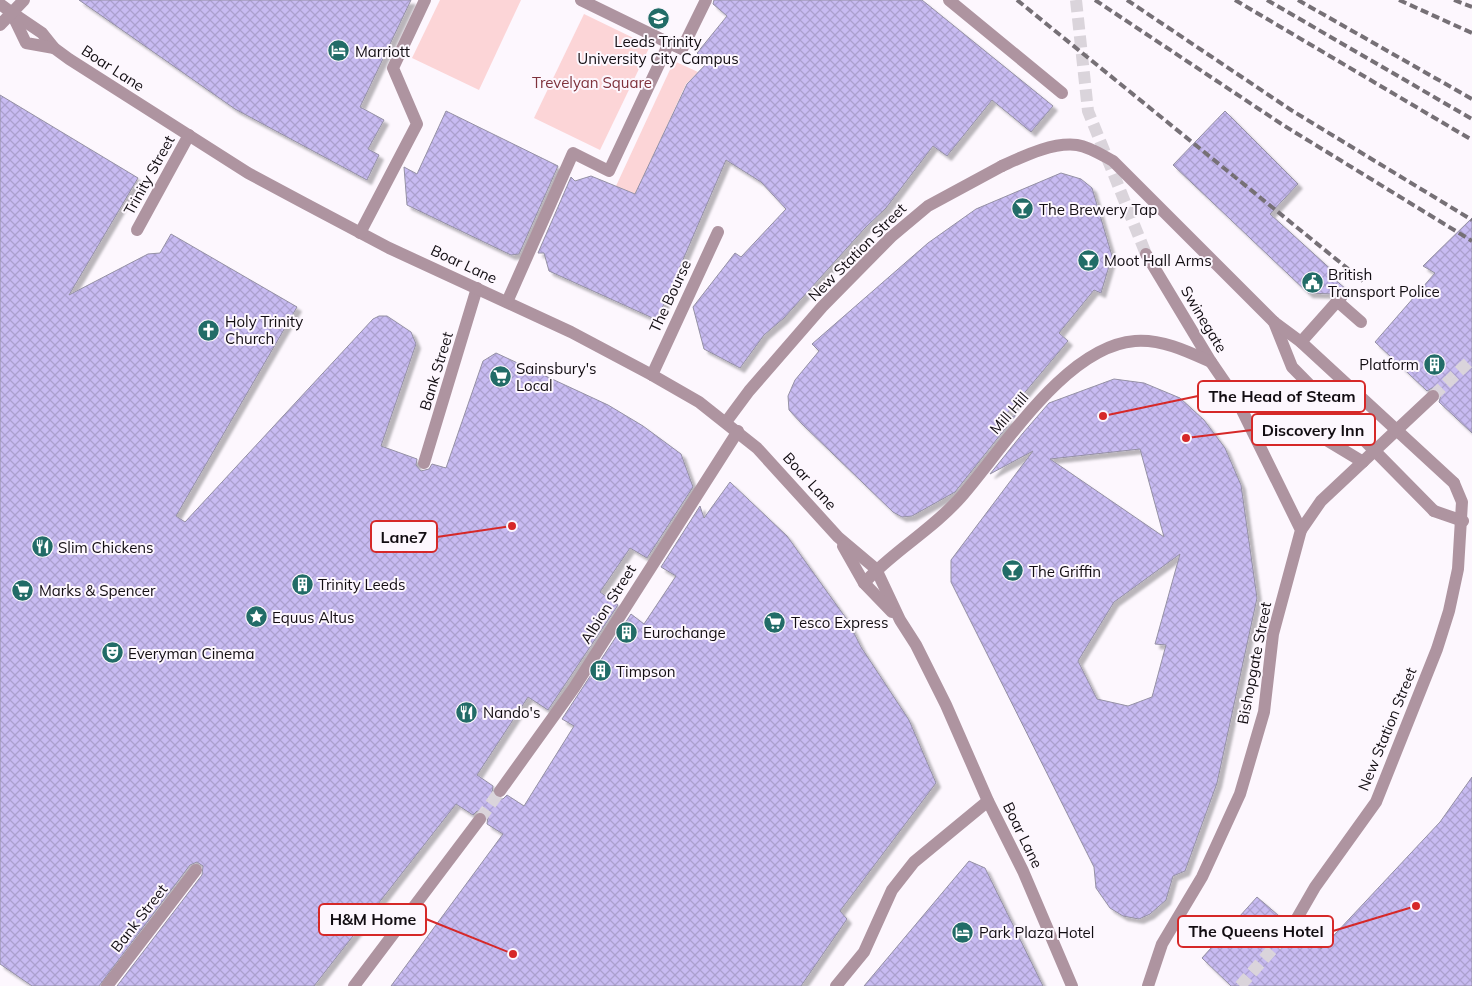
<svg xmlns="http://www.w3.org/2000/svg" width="1472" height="986" font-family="Mulish,sans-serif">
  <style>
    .green { fill: #fcd5d7 }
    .building { fill: url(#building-cross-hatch); stroke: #9490a4; fill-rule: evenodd; filter: url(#shadow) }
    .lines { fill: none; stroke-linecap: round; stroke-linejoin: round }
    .street-tunnel { stroke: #dad4db; stroke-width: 12; stroke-dasharray: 12 6; stroke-linecap: butt }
    .lane { stroke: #ae94a0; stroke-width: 12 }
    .street { stroke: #ae94a0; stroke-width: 12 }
    .rail { stroke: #767076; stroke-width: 4; stroke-dasharray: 8 4; stroke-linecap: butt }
    .lane-bridge { stroke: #ae94a0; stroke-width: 12 }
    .street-bridge { stroke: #ae94a0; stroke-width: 12 }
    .labels { text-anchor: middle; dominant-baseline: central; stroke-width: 4; stroke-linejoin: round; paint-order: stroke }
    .poi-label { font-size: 15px; fill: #120d12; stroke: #fdf7fe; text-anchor: start }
    .street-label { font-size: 15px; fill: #120d12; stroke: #fdf7fe }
    .park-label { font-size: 15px; fill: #7f323c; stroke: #fdf7fe }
    .leader { fill: none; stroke: #d62828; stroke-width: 2 }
    .callout-dot { fill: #d62828; stroke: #fdf7fe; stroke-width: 2 }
    .callout { fill: #fdf7fe; stroke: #d62828; stroke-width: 2 }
    .callout-label { font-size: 16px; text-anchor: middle; font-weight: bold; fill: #120d12 }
  </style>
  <defs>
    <pattern id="building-cross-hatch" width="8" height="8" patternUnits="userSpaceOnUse" patternTransform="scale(1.25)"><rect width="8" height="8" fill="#c8bbf2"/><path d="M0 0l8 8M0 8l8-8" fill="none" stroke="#aba0ce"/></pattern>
    <filter id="shadow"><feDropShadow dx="4.5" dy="4.5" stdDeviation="1" flood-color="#0004"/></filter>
  </defs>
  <rect width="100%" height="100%" fill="#fdf7fe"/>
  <g class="green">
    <polygon points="440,0 521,0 479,90 412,58"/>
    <polygon points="584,14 650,46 600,150 534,118"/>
    <polygon points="674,61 698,72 686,84 635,195 616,186"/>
  </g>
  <g class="building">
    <polygon points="79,0 411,0 360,107 384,120 368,149 379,155 367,180 235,109"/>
    <polygon points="714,0 922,0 1053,106 1031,132 992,100 947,156 933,146 886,208 865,228 784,318 764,335 740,368 704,349 693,307 735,253 741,257 786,209 761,182 726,160 657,320 549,271 544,253 538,253 571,177 575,181 591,176 635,194 687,84 708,62 697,53 727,16 713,4"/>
    <polygon points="0,95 138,178 69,295 148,254 160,253 171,234 297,307 176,516 185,522 373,319 379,316 387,316 411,332 416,344 381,446 417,459 416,465 421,471 429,469 432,464 446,468 483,361 496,353 608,405 643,426 681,454 693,487 647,558 630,548 600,592 618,605 548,710 528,697 477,775 493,786 492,794 496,798 503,799 507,795 524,806 574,726 562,719 631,614 644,624 676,576 661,567 700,506 704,518 730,482 787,536 848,621 861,647 909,720 936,783 840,911 847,919 801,986 391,986 503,834 487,824 488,816 484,812 477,811 473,815 456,804 314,986 117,986 202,875 203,866 197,862 190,865 99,986 32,986 0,964"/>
    <polygon points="446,111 558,166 519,254 511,255 407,205 404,167 417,174"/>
    <polygon points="1225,111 1298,184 1270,214 1336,274 1333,278 1346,289 1339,288 1333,294 1308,293 1173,165"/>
    <polygon points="1061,173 1081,179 1092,188 1112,256 1101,293 1094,290 1059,333 1068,341 1000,422 1016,415 955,492 912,516 902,517 893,512 802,424 789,410 788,396 795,380 819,351 812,344 928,243 976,209"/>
    <polygon points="1472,218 1472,433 1439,402 1441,395 1439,390 1432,388 1427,391 1375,342 1435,273 1423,266"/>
    <path d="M1114,379L1144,383L1180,398L1204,420L1225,448L1241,485L1257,598L1217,783L1185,871L1173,876L1166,900L1150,914L1139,919L1123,916L1110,908L1096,888L1094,867L951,582V560L1033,451L990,474L1023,433L1049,403ZM1140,449L1164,537L1050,459ZM1180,554L1155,644L1166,645L1152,697L1128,706L1097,699L1078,661L1114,602Z"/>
    <polygon points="1472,777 1472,986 1231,986 1202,958 1257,897 1286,922 1284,928 1288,934 1292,935 1298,932 1321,949 1440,822"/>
    <polygon points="969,861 985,868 1043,986 864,986"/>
  </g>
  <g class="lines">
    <g class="street-tunnel">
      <polyline points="1076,0 1088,111 1146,254"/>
      <polyline points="1433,396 1472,359"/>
      <polyline points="480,819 500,791"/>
      <polyline points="1240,986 1292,927"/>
    </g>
    <g class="lane">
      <polyline points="0,4 11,12"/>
      <polyline points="137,230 189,135"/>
      <polyline points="1337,301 1361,322"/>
      <polyline points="1301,342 1342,296"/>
      <polyline points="726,422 749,391 822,307 891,237 928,206 1002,166"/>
      <polyline points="424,463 477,288"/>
    </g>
    <g class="street">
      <polyline points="581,0 669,43"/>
      <polyline points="949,0 1062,93"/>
      <polyline points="11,12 42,33 54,48 69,59 248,173 304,203 389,248 571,332 652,375 699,402 757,448 838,537 876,569 900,620 916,645 946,705 988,801 1023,871 1072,986"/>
      <polyline points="12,14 26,43 54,48"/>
      <polyline points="0,25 24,0"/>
      <polyline points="360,233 417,124 393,68 425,0"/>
      <polyline points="1146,254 1211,362 1237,400 1301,530 1273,634 1264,712 1240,794 1202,877 1162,944 1148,986"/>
      <polyline points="507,302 573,153 609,171 669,43 682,49 706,0"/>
      <polyline points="652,375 718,232"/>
      <polyline points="1237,400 1275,409 1363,462"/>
      <polyline points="1434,511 1463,521"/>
      <polyline points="1301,530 1321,501 1433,396"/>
      <polyline points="843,546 864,583 892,612"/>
      <path d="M864,583C893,551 932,530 961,497C1003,449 1066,346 1135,341C1162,339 1187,351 1211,362"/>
      <polyline points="500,791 574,688 738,431"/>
      <polyline points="1292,927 1315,887 1376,802 1437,649 1449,611 1458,569 1462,502 1454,483"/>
      <polyline points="107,986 196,870"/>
      <polyline points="354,986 480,819"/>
      <polyline points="836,986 864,952 892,890 914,862 988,801"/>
    </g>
    <g class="rail">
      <polyline points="1017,0 1363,281"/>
      <polyline points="1095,0 1283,125 1472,241"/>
      <polyline points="1127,0 1291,110 1472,220"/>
      <polyline points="1235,0 1472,140"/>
      <polyline points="1267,0 1472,119"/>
      <polyline points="1298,0 1472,99"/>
      <polyline points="1399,0 1472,33"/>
      <polyline points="1454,0 1472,7"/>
    </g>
    <path class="lane-bridge" d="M1002,166C1024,156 1052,142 1077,145C1090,147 1102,155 1113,161L1274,322"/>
    <g class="street-bridge">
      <polyline points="1274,322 1292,367 1434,511"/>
      <polyline points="1274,322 1301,342 1454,483"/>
    </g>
  </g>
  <defs>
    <symbol id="university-disc" viewBox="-11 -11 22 22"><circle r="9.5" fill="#226c67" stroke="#fdf7fe"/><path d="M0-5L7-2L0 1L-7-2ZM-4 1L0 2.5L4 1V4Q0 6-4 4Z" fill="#fff"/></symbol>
    <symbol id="hotel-disc" viewBox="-11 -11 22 22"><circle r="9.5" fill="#226c67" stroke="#fdf7fe"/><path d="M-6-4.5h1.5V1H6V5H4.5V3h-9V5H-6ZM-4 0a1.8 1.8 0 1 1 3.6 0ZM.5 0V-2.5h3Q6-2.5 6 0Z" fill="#fff"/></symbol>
    <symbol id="bar-disc" viewBox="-11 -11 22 22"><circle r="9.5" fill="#226c67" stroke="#fdf7fe"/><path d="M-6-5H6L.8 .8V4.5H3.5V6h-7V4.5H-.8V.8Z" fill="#fff"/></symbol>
    <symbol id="civic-disc" viewBox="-11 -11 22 22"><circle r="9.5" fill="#226c67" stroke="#fdf7fe"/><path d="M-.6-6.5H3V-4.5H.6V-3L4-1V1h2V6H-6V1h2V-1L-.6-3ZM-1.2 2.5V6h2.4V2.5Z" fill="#fff"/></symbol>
    <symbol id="church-disc" viewBox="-11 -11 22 22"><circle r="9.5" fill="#226c67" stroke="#fdf7fe"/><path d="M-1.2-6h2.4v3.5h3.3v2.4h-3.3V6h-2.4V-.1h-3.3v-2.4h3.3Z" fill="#fff"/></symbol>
    <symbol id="building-disc" viewBox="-11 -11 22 22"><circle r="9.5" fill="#226c67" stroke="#fdf7fe"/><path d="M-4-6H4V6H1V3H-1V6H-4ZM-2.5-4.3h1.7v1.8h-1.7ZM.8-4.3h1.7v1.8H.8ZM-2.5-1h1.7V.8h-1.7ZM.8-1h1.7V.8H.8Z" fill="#fff"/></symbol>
    <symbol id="supermarket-disc" viewBox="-11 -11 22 22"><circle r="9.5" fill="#226c67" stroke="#fdf7fe"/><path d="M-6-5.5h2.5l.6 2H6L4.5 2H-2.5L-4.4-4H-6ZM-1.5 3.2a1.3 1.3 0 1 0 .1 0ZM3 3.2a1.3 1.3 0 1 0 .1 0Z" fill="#fff"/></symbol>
    <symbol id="restaurant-disc" viewBox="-11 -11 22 22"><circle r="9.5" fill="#226c67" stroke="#fdf7fe"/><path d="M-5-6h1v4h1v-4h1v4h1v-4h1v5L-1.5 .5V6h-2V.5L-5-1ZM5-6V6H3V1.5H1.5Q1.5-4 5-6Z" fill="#fff"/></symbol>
    <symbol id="sight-disc" viewBox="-11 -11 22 22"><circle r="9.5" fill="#226c67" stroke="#fdf7fe"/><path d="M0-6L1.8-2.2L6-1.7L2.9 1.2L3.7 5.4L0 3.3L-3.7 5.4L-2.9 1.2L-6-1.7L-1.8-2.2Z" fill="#fff"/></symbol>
    <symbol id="theatre-disc" viewBox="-11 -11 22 22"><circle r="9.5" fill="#226c67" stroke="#fdf7fe"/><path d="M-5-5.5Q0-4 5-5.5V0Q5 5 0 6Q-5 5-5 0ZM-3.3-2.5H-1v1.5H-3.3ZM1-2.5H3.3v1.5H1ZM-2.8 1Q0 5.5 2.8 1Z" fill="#fff"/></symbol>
  </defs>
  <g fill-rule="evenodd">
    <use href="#university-disc" x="646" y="6" width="25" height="25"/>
    <use href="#hotel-disc" x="326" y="38" width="25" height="25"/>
    <use href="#bar-disc" x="1010" y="196" width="25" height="25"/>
    <use href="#bar-disc" x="1076" y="248" width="25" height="25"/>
    <use href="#civic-disc" x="1300" y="270" width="25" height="25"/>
    <use href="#church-disc" x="196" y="318" width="25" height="25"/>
    <use href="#building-disc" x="1422" y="352" width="25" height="25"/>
    <use href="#supermarket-disc" x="488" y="364" width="25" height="25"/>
    <use href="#restaurant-disc" x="30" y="534" width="25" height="25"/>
    <use href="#bar-disc" x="1000" y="558" width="25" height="25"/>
    <use href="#building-disc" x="290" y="572" width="25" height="25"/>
    <use href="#supermarket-disc" x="10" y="578" width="25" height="25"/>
    <use href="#sight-disc" x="244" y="604" width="25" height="25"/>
    <use href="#supermarket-disc" x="762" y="610" width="25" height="25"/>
    <use href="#building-disc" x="614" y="620" width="25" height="25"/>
    <use href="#theatre-disc" x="100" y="640" width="25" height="25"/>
    <use href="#building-disc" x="588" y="658" width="25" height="25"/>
    <use href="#restaurant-disc" x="454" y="700" width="25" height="25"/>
    <use href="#hotel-disc" x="950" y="920" width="25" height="25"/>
  </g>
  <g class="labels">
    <g class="poi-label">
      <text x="658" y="41" text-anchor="middle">Leeds Trinity<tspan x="658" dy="17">University City Campus</tspan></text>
      <text x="355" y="51">Marriott</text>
      <text x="1039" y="209">The Brewery Tap</text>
      <text x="1104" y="260">Moot Hall Arms</text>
      <text x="1328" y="274">British<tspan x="1328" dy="17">Transport Police</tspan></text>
      <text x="225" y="321">Holy Trinity<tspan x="225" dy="17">Church</tspan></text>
      <text x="1419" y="364" text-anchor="end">Platform</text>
      <text x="516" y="368">Sainsbury's<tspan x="516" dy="17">Local</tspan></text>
      <text x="58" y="547">Slim Chickens</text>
      <text x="1029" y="571">The Griffin</text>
      <text x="318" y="584">Trinity Leeds</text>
      <text x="39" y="590">Marks &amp; Spencer</text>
      <text x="272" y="617">Equus Altus</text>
      <text x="791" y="622">Tesco Express</text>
      <text x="643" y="632">Eurochange</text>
      <text x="128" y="653">Everyman Cinema</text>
      <text x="616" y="671">Timpson</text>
      <text x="483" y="712">Nando's</text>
      <text x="979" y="932">Park Plaza Hotel</text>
    </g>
    <g class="street-label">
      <text transform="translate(113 68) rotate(33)">Boar Lane</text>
      <text transform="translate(149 175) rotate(-61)">Trinity Street</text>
      <text transform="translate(857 252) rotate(-45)">New Station Street</text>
      <text transform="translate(464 264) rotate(25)">Boar Lane</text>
      <text transform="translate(670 296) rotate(-65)">The Bourse</text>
      <text transform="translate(1204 319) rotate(59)">Swinegate</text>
      <text transform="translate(436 371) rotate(-73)">Bank Street</text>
      <text transform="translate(1009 413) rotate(-49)">Mill Hill</text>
      <text transform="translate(810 481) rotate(48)">Boar Lane</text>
      <text transform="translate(608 604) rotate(-58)">Albion Street</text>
      <text transform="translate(1254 663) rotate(-79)">Bishopgate Street</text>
      <text transform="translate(1387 729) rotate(-68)">New Station Street</text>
      <text transform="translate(1023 835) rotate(64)">Boar Lane</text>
      <text transform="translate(139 918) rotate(-52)">Bank Street</text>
    </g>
    <g class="park-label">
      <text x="592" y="82">Trevelyan Square</text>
    </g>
  </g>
  <path class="leader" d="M1103 416L1198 396M1186 438L1252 430M512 526L437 537M513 954L426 919M1416 906L1333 931"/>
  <g class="callout-dot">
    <circle cx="1103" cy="416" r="5"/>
    <circle cx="1186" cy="438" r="5"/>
    <circle cx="512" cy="526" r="5"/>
    <circle cx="513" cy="954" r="5"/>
    <circle cx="1416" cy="906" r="5"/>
  </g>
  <g class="callout">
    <rect x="1198" y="381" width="167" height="31" rx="5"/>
    <rect x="1252" y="414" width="123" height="31" rx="5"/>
    <rect x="371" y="521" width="66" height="31" rx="5"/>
    <rect x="319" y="904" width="107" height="31" rx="5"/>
    <rect x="1178" y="916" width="155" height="31" rx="5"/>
  </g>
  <g class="callout-label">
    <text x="1282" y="402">The Head of Steam</text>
    <text x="1313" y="436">Discovery Inn</text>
    <text x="404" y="543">Lane7</text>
    <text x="373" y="925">H&amp;M Home</text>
    <text x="1256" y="937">The Queens Hotel</text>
  </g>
</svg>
